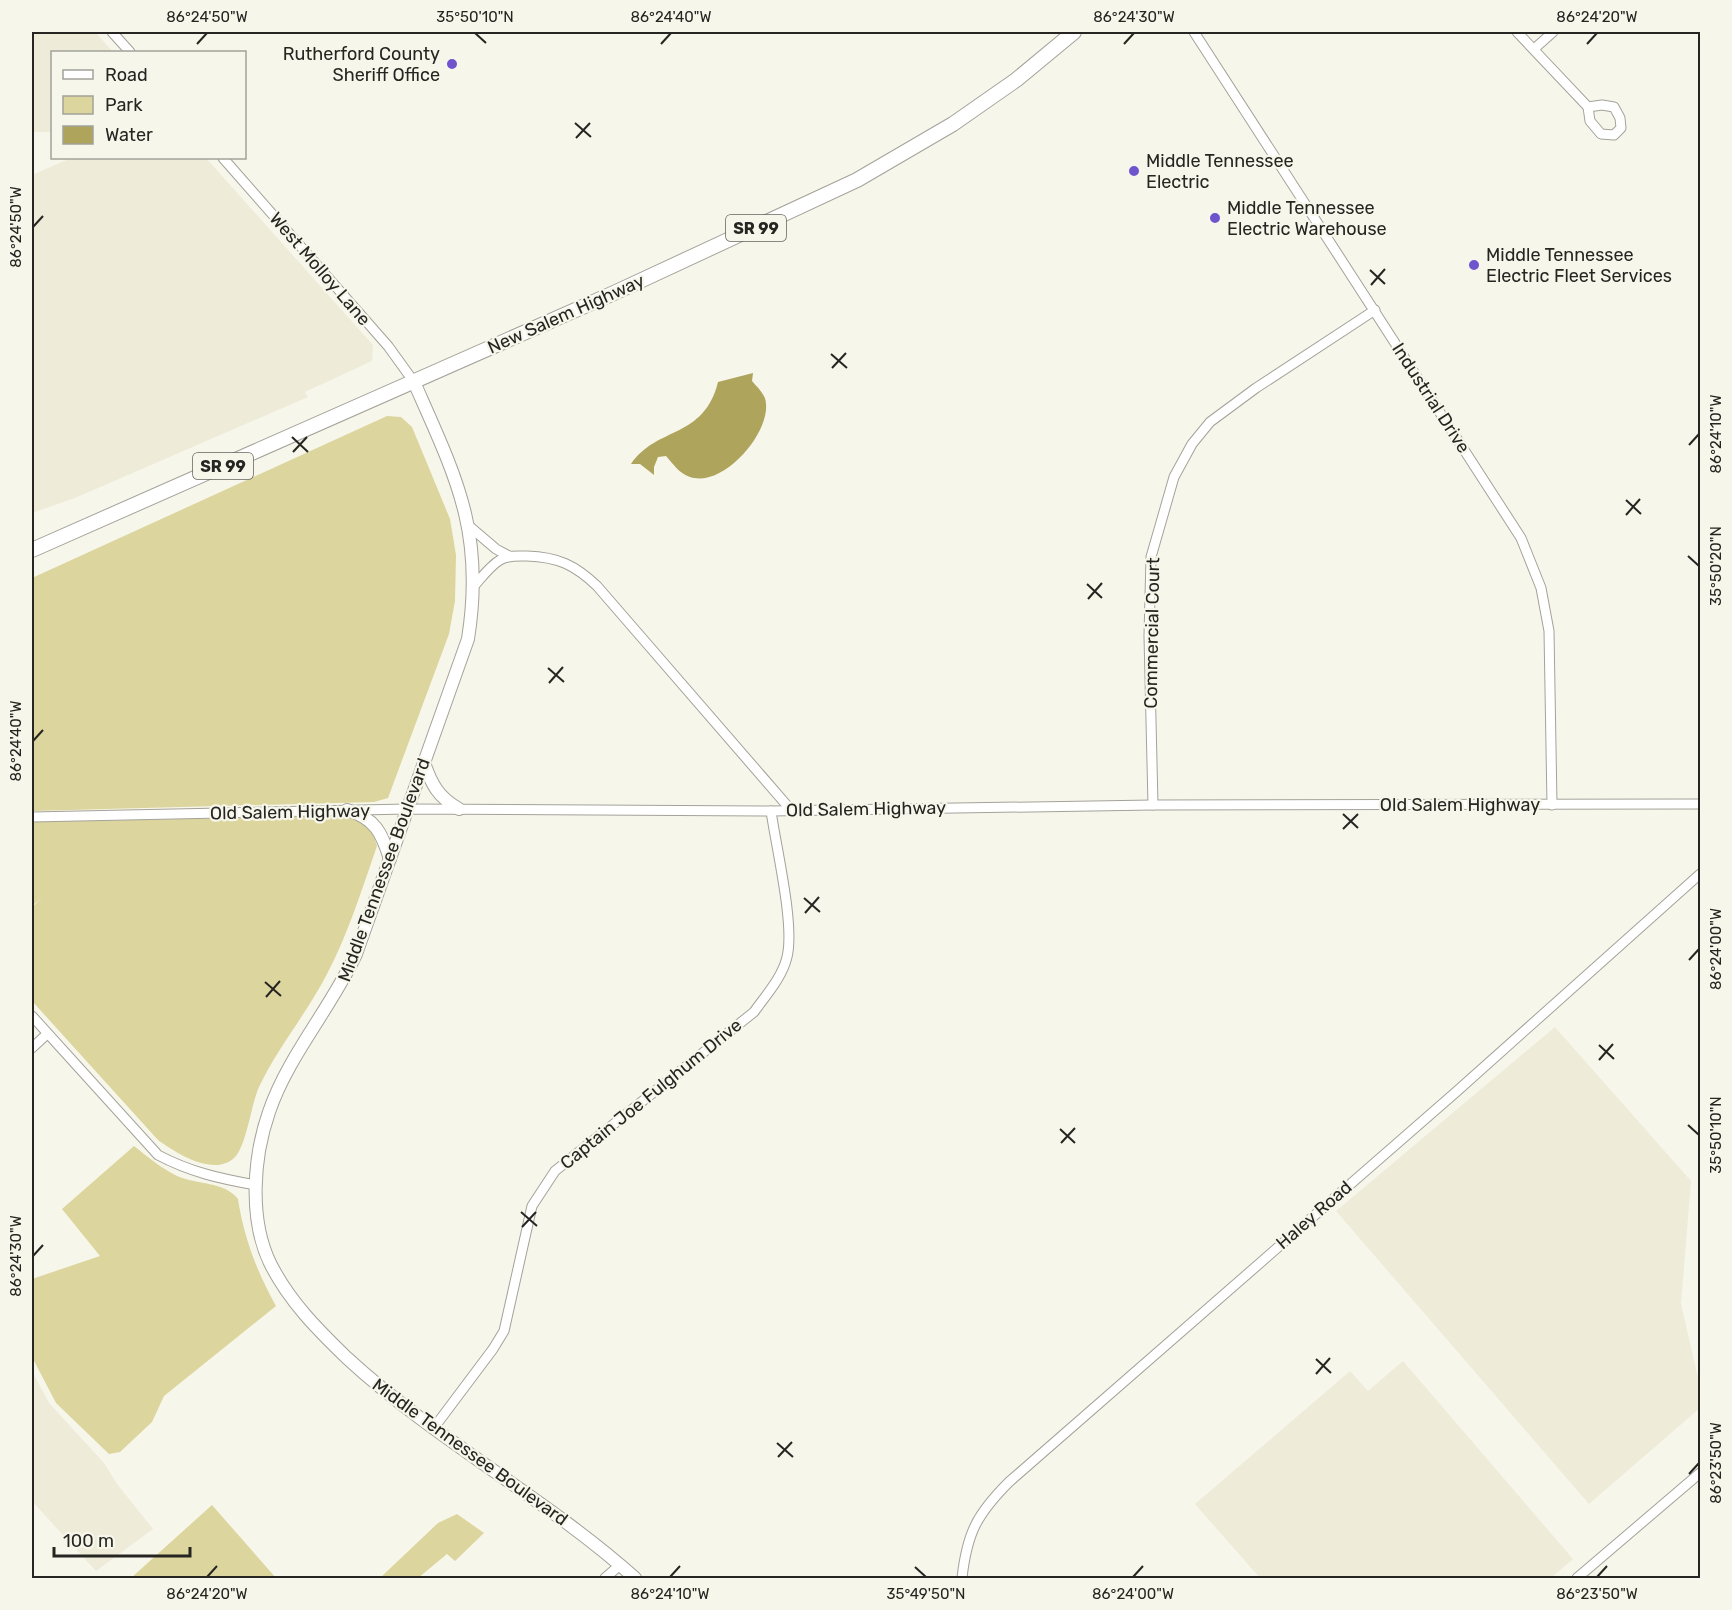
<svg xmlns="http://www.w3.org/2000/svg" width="1732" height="1610" font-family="Rubik,sans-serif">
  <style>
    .built { fill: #eeebd9 }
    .green { fill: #dcd59d }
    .water { fill: #aea45b }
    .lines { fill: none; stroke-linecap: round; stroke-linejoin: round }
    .minor-casing { stroke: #a4a299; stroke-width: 11 }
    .secondary-casing { stroke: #a4a299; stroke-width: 14 }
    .primary-casing { stroke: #a4a299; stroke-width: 16 }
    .minor { stroke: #fff; stroke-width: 9 }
    .secondary { stroke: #fff; stroke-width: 12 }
    .primary { stroke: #fff; stroke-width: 14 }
    .ticks { fill: none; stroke: #262521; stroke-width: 2 }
    .poi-dot { fill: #6e54cd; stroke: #f7f6eb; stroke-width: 2 }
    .labels { text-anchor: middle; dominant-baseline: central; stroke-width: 4.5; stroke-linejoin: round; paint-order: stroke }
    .shield { fill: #f7f6eb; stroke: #65645e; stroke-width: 1.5 }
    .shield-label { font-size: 16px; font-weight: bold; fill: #262521 }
    .poi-label { font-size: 18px; fill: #262521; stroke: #f7f6eb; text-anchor: start }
    .street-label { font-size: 18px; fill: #262521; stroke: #f7f6eb }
    .neatline { fill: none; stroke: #262521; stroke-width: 2 }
    .ticks-label { font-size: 15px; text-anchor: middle; fill: #262521 }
  </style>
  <rect width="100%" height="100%" fill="#f7f6eb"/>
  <g class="built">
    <polygon points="32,32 95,32 113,52 52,52 52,132 32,132"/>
    <polygon points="71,158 206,158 373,345 372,361 305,392 308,397 75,498 32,513 32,175"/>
    <polygon points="1555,1027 1691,1181 1681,1304 1700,1386 1700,1408 1589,1504 1336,1211"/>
    <polygon points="1403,1361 1573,1559 1551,1578 1260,1578 1195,1504 1350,1371 1368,1391"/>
    <polygon points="32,1371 49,1403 104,1463 117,1484 153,1529 96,1571 32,1501"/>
  </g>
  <g class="green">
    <polygon points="387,416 401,417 412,427 450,519 456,555 455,601 449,634 388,798 374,802 32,811 32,578"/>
    <path d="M339,816C361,818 372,825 377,846C362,889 348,934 327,974C307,1013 278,1047 259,1087C251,1104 246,1150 233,1159C212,1176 176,1153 158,1140L32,1001V907L43,897L32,906V822Z"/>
    <path d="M134,1146C148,1157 161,1168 177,1176C197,1185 224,1181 238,1199C244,1238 257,1272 276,1306L164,1396L152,1422L120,1452L109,1454L56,1403L32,1357V1279L100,1256L62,1209Z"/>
    <polygon points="212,1505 276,1578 131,1578"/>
    <polygon points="457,1514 484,1533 455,1561 447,1554 418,1578 380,1578 438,1523"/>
  </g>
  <path class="water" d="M753,373L752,381C758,388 766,395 766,404C769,434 723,488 690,477C680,474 673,464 666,456L658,457L654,467V475L640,464H631C657,426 704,439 718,382Z"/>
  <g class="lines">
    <defs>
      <g id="minor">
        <polyline points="112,32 130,52"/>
        <polyline points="1194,32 1521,538 1541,588 1549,631 1552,805"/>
        <polyline points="1517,32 1588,107"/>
        <polyline points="1534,49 1553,32"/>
        <polygon points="1602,105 1614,107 1620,118 1621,128 1614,135 1601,134 1590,121 1588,107"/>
        <polyline points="223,158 388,346 414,382"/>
        <polyline points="469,526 496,549 509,556"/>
        <path d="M474,586C482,577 490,566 500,560C508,555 518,556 527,556C558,557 575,565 597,586L791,810"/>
        <polyline points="1153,805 1149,636 1151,557 1174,477 1192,444 1210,422 1256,388 1375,310"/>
        <polyline points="32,817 407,809 771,811 1153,805 1700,804"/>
        <path d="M32,1016L158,1155C190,1172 221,1179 256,1185"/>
        <polyline points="32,1048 47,1034"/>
        <path d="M433,1429L493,1349L504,1331L532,1206L555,1171L754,1012C766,995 782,978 787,957C795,925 776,847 771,811"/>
        <polyline points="605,1578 620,1565"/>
        <path d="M962,1578C967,1533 977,1514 1009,1482L1456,1092L1700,874"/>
        <polyline points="1577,1578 1700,1473"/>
      </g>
      <g id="secondary">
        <path d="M414,382C456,477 485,532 468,639L356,954C331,1008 288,1056 269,1112C253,1158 249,1219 270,1263C289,1301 317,1329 347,1358C436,1440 544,1497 635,1578"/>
        <path d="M424,763C432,785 438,797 459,809"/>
        <path d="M347,810C375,818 382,833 390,859"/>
      </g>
      <polyline id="primary" points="32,550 614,293 857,180 953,124 1016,80 1074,32"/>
    </defs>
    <use href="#minor" class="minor-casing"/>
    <use href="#secondary" class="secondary-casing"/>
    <use href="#primary" class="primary-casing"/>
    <use href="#minor" class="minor"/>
    <use href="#secondary" class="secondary"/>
    <use href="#primary" class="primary"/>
  </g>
  <path class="ticks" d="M475,33L486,43M197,44L207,33M661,44L671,33M1124,44L1134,33M1587,44L1597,33M575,123L591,137M576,138L590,123M33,227L43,216M1370,270L1385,284M1371,285L1385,269M831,354L847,368M832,368L846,353M292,437L308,452M1689,445L1699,434M293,452L307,437M1626,500L1641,514M1626,515L1640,499M1688,556L1699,566M1087,584L1102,598M1088,599L1102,583M548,668L564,682M549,683L563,667M33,741L43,730M1343,814L1358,828M1343,829L1358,814M804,898L820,912M805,913L819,897M1689,960L1699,949M265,982L281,996M266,997L280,981M1599,1045L1614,1059M1599,1060L1613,1044M1688,1125L1699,1135M1060,1129L1075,1143M1061,1143L1075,1128M521,1212L537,1226M522,1227L536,1212M33,1256L43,1245M1316,1359L1331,1373M1316,1374L1330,1358M777,1443L793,1457M778,1457L792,1442M1689,1474L1699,1463M915,1567L926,1577M207,1577L217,1566M670,1577L680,1566M1133,1577L1143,1566M1597,1577L1607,1566"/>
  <g class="poi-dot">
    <circle cx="452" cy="64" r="6"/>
    <circle cx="1134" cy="171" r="6"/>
    <circle cx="1215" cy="218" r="6"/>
    <circle cx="1474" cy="265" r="6"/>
  </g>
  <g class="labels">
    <g class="shield">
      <rect x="726" y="215" width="60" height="26" rx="4.5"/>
      <rect x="193" y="453" width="60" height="26" rx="4.5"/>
    </g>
    <g class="shield-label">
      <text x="756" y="228">SR 99</text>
      <text x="223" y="466">SR 99</text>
    </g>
    <g class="poi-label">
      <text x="440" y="54" text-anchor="end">Rutherford County<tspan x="440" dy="21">Sheriff Office</tspan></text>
      <text x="1146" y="161">Middle Tennessee<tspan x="1146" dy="21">Electric</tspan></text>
      <text x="1227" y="208">Middle Tennessee<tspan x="1227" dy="21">Electric Warehouse</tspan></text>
      <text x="1486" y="255">Middle Tennessee<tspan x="1486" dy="21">Electric Fleet Services</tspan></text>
    </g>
    <g class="street-label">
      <text transform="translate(320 269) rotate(49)">West Molloy Lane</text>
      <text transform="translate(566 314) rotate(-24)">New Salem Highway</text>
      <text transform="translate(1431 398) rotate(57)">Industrial Drive</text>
      <text transform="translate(1152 633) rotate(-89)">Commercial Court</text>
      <text x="1460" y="805">Old Salem Highway</text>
      <text transform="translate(866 809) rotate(-1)">Old Salem Highway</text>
      <text transform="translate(290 812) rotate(-1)">Old Salem Highway</text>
      <text transform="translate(384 870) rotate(-70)">Middle Tennessee Boulevard</text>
      <text transform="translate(651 1094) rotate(-39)">Captain Joe Fulghum Drive</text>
      <text transform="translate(1314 1215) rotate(-41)">Haley Road</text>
      <text transform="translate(470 1452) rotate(36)">Middle Tennessee Boulevard</text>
    </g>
  </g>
  <rect width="1732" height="1610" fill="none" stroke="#f7f6eb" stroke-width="66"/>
  <rect x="51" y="51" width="195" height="108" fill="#f7f6eb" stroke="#a3a29a" stroke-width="1.5"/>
  <rect x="63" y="70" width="30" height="9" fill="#ffffff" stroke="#a3a29a" stroke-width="1.5"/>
  <text x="105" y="81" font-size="18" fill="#262521">Road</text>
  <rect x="63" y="96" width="30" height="18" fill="#dcd59d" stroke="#a3a29a" stroke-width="1.5"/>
  <text x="105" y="111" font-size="18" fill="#262521">Park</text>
  <rect x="63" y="126" width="30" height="18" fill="#aea45b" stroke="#a3a29a" stroke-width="1.5"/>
  <text x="105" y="141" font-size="18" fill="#262521">Water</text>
  <path d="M54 1547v9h136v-9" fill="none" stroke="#262521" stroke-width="3"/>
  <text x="63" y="1547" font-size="18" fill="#262521" stroke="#f7f6eb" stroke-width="4.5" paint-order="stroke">100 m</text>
  <rect x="33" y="33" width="1666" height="1544" class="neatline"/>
  <g class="ticks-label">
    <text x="207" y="22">86°24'50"W</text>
    <text x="475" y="22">35°50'10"N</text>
    <text x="671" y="22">86°24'40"W</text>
    <text x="1134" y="22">86°24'30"W</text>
    <text x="1597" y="22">86°24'20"W</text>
    <text transform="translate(16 227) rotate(-90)" y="5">86°24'50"W</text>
    <text transform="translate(1716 434) rotate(-90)" y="5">86°24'10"W</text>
    <text transform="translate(1716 566) rotate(-90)" y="5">35°50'20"N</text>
    <text transform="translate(16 741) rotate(-90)" y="5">86°24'40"W</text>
    <text transform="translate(1716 949) rotate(-90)" y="5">86°24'00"W</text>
    <text transform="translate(1716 1135) rotate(-90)" y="5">35°50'10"N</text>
    <text transform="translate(16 1256) rotate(-90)" y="5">86°24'30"W</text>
    <text transform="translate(1716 1463) rotate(-90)" y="5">86°23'50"W</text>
    <text x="207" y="1599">86°24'20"W</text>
    <text x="670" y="1599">86°24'10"W</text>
    <text x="926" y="1599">35°49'50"N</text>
    <text x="1133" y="1599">86°24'00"W</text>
    <text x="1597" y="1599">86°23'50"W</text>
  </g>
</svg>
